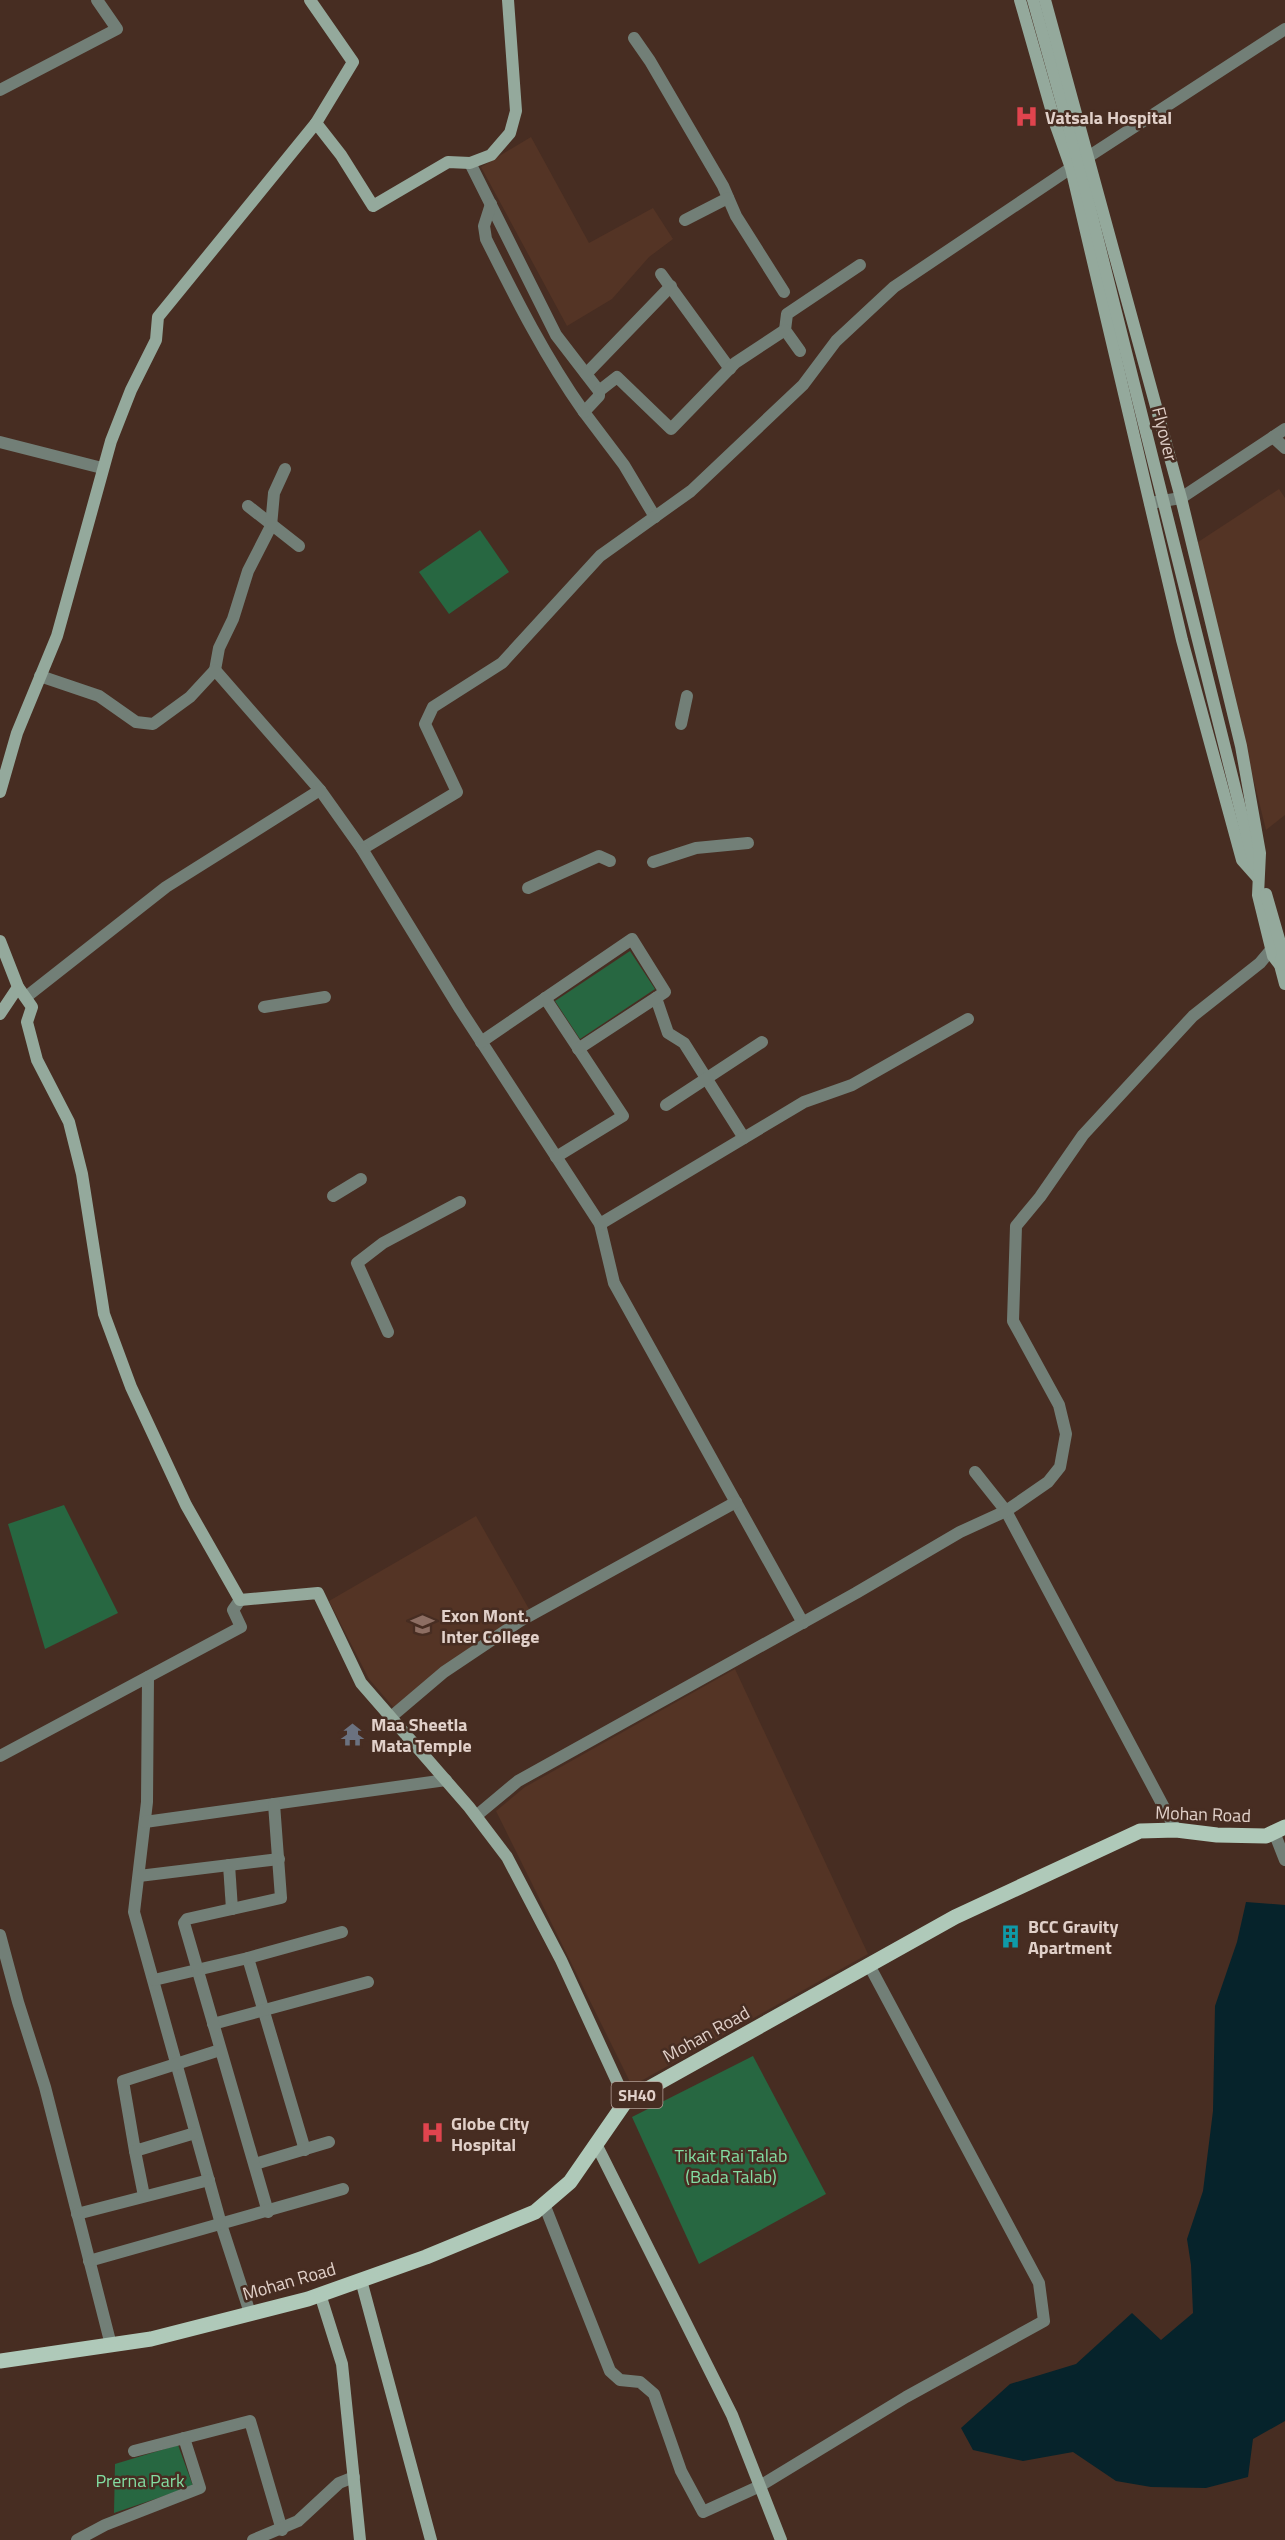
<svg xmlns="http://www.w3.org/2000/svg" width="1285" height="2540" font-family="'Titillium Web',sans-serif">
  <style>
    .built { fill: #543425 }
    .green { fill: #276741 }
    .water { fill: #06232b }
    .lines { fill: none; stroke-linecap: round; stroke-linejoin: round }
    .street { stroke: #727f77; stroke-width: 12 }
    .secondary { stroke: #94a99c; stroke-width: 12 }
    .primary { stroke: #afc9b9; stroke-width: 15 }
    .labels { text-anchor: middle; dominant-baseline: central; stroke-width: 5; stroke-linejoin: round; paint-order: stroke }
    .shield { fill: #472d22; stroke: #b39f97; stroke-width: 1.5 }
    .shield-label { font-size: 16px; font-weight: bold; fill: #e1d0c9 }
    .poi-label { font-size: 18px; font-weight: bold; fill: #e1d0c9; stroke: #472d22; text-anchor: start }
    .street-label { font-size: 18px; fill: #e1d0c9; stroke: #472d22 }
    .park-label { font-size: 18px; fill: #83dda2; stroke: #472d22 }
  </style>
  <rect width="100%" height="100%" fill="#472d22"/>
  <g class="built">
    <polygon points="531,137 589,243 653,208 673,239 649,257 612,299 567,326 481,167"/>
    <polygon points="1279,489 1285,498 1285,815 1266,830 1195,544"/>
    <polygon points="476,1516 529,1609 480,1640 394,1708 369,1679 329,1601"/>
    <polygon points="735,1669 868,1954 632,2086 496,1811 525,1787"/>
  </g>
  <g class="green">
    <polygon points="480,530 509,572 449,614 419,572"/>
    <polygon points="630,951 655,989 580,1039 555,1001"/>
    <polygon points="64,1505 118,1613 45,1649 8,1524"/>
    <polygon points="753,2056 826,2194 699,2264 632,2117"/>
    <polygon points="178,2445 193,2486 114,2513 115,2464"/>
  </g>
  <polygon class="water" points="1246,1902 1285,1905 1285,2421 1253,2439 1248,2477 1206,2488 1151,2487 1116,2481 1073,2452 1023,2461 973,2450 961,2428 1010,2384 1076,2364 1132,2313 1161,2340 1193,2313 1191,2265 1187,2239 1203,2191 1213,2111 1215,2006 1237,1942"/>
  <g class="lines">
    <g class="street">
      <polyline points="634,38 650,61 723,186 736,216 784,292"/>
      <polyline points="0,90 117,29 97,0"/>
      <polyline points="470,163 556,335 599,391 599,396 584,412 624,465 655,517"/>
      <path d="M491,204L484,226L486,239C516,299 545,357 584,412"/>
      <polyline points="685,220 728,198"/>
      <polyline points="661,274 730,369"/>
      <polyline points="800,351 785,330 787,314 860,265"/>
      <polyline points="586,374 671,286"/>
      <polyline points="599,391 617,377 671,429 735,363 785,330"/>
      <polyline points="1273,437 1285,448"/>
      <polyline points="0,442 102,468"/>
      <polyline points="1150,503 1181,498 1285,429"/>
      <polyline points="248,506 299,546"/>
      <polyline points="215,670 219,648 233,619 248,571 271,526 274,493 285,469"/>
      <polyline points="40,676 99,696 136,722 153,724 190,697 215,670 320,790 362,849 457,792 425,724 433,707 502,663 600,556 691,491 803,385 836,341 894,287 1071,168 1285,29"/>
      <polyline points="681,724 687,696"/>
      <polyline points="362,849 460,1009 600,1224 614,1283 803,1623"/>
      <polyline points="653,862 696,848 748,843"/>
      <polyline points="528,888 599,856 610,861"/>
      <polyline points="26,997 166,887 320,790"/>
      <polyline points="545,998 623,1116 556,1157"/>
      <polyline points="656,998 668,1033 684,1043 744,1138"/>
      <polyline points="264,1007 325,997"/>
      <polyline points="481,1042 632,939 665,992 578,1049"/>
      <polyline points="666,1105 762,1042"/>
      <polyline points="333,1196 361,1179"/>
      <polyline points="600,1224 804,1102 852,1085 968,1019"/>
      <polyline points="388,1332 357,1263 383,1243 460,1202"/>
      <polyline points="975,1472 1006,1511 1176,1830"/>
      <polyline points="148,1677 147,1802 134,1912 221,2224 250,2313"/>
      <polyline points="391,1717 444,1672 520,1621 736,1502"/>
      <polyline points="0,1756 241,1627 233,1610 240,1600"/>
      <polyline points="476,1816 518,1781 856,1593 960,1532 1006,1511 1048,1482 1060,1467 1066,1434 1059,1405 1013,1321 1016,1226 1040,1197 1083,1135 1193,1016 1260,963 1271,950"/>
      <polyline points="145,1822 446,1780"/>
      <polyline points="1274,1832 1285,1860"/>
      <polyline points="229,1865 232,1909"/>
      <polyline points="139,1876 279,1859"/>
      <polyline points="0,1935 18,2002 45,2087 111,2345"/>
      <polyline points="248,1958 305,2150"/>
      <polyline points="154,1980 248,1958 342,1932"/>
      <polyline points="213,2024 368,1982"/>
      <polyline points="195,2133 135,2151 123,2081 220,2050"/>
      <polyline points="135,2151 144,2196"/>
      <polyline points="255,2164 329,2142"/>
      <polyline points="544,2204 610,2371 620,2380 640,2382 654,2394 681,2471 703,2512 760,2486 906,2397 1044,2321 1039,2283 869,1965"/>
      <polyline points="268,2212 184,1923 187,1919 281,1898 274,1804"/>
      <polyline points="77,2214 209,2180"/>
      <polyline points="89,2261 343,2189"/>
      <polyline points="134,2451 250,2421 282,2530"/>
      <polyline points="77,2540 105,2525 200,2488 184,2438"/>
      <polyline points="253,2540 298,2521 339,2483 354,2477"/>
    </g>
    <g class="secondary">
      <polyline points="1020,0 1056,126 1071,168 1182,640 1242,860 1258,878"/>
      <polyline points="1033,0 1080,168 1255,868"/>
      <polyline points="1045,0 1181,498 1241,746 1260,853 1258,895 1273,956 1280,965 1285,984"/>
      <polyline points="316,123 341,155 373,206 448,162 470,163 491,155 510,133 516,111 508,0"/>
      <polyline points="0,792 17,733 57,636 111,441 131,390 156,340 158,317 316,123 353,62 310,0"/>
      <polyline points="1266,894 1283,953 1280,965"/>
      <polyline points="0,941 18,987 32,1007 27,1022 37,1060 69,1122 82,1174 104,1314 131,1387 186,1505 240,1600 318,1593 361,1683 469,1807 507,1857 561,1960 626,2101"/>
      <polyline points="0,1014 18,987"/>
      <polyline points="597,2146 732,2415 781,2540"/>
      <polyline points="361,2280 431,2540"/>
      <polyline points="320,2294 342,2364 360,2540"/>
    </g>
    <polyline class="primary" points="0,2361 151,2339 308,2299 426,2257 535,2212 570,2182 626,2101 955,1917 1140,1831 1176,1830 1217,1835 1266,1836 1285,1827"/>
  </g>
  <defs>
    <symbol id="hospital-bare" viewBox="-9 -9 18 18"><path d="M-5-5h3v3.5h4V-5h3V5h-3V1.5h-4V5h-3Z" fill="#e0444e" stroke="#472d22" stroke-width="2.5" paint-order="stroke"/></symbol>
    <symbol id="university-bare" viewBox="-9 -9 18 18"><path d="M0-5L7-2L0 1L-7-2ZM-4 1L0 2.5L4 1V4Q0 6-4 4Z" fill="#8d6e63" stroke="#472d22" stroke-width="2.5" paint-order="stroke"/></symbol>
    <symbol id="temple-bare" viewBox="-9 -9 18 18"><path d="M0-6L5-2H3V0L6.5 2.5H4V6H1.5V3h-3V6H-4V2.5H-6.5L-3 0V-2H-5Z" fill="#6b7280" stroke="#472d22" stroke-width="2.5" paint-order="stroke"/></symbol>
    <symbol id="building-bare" viewBox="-9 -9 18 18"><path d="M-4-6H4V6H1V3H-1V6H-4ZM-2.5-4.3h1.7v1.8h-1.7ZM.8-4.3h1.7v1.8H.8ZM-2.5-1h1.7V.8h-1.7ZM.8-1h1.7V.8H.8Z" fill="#0f9aa8" stroke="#472d22" stroke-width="2.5" paint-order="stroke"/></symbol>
  </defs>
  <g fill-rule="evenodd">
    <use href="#hospital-bare" x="1010" y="100" width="33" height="33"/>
    <use href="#university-bare" x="406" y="1608" width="33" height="33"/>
    <use href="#temple-bare" x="336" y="1718" width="33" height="33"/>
    <use href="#building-bare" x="994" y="1920" width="33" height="33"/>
    <use href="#hospital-bare" x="416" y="2116" width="33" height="33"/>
  </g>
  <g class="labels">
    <rect class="shield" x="611.5" y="2082" width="51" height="26" rx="4.5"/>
    <g class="shield-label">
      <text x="637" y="2095">SH40</text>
    </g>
    <g class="poi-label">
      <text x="1045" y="117">Vatsala Hospital</text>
      <text x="441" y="1615">Exon Mont.<tspan x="441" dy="21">Inter College</tspan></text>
      <text x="371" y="1724">Maa Sheetla<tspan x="371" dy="21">Mata Temple</tspan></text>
      <text x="1028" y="1926">BCC Gravity<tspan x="1028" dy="21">Apartment</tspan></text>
      <text x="451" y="2123">Globe City<tspan x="451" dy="21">Hospital</tspan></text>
    </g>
    <g class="street-label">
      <text transform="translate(1165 434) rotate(76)">Flyover</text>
      <text transform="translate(1203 1814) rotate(2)">Mohan Road</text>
      <text transform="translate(706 2034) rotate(-29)">Mohan Road</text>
      <text transform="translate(289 2281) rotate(-16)">Mohan Road</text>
    </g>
    <g class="park-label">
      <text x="731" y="2155">Tikait Rai Talab<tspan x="731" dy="21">(Bada Talab)</tspan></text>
      <text x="140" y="2480">Prerna Park</text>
    </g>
  </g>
</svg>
